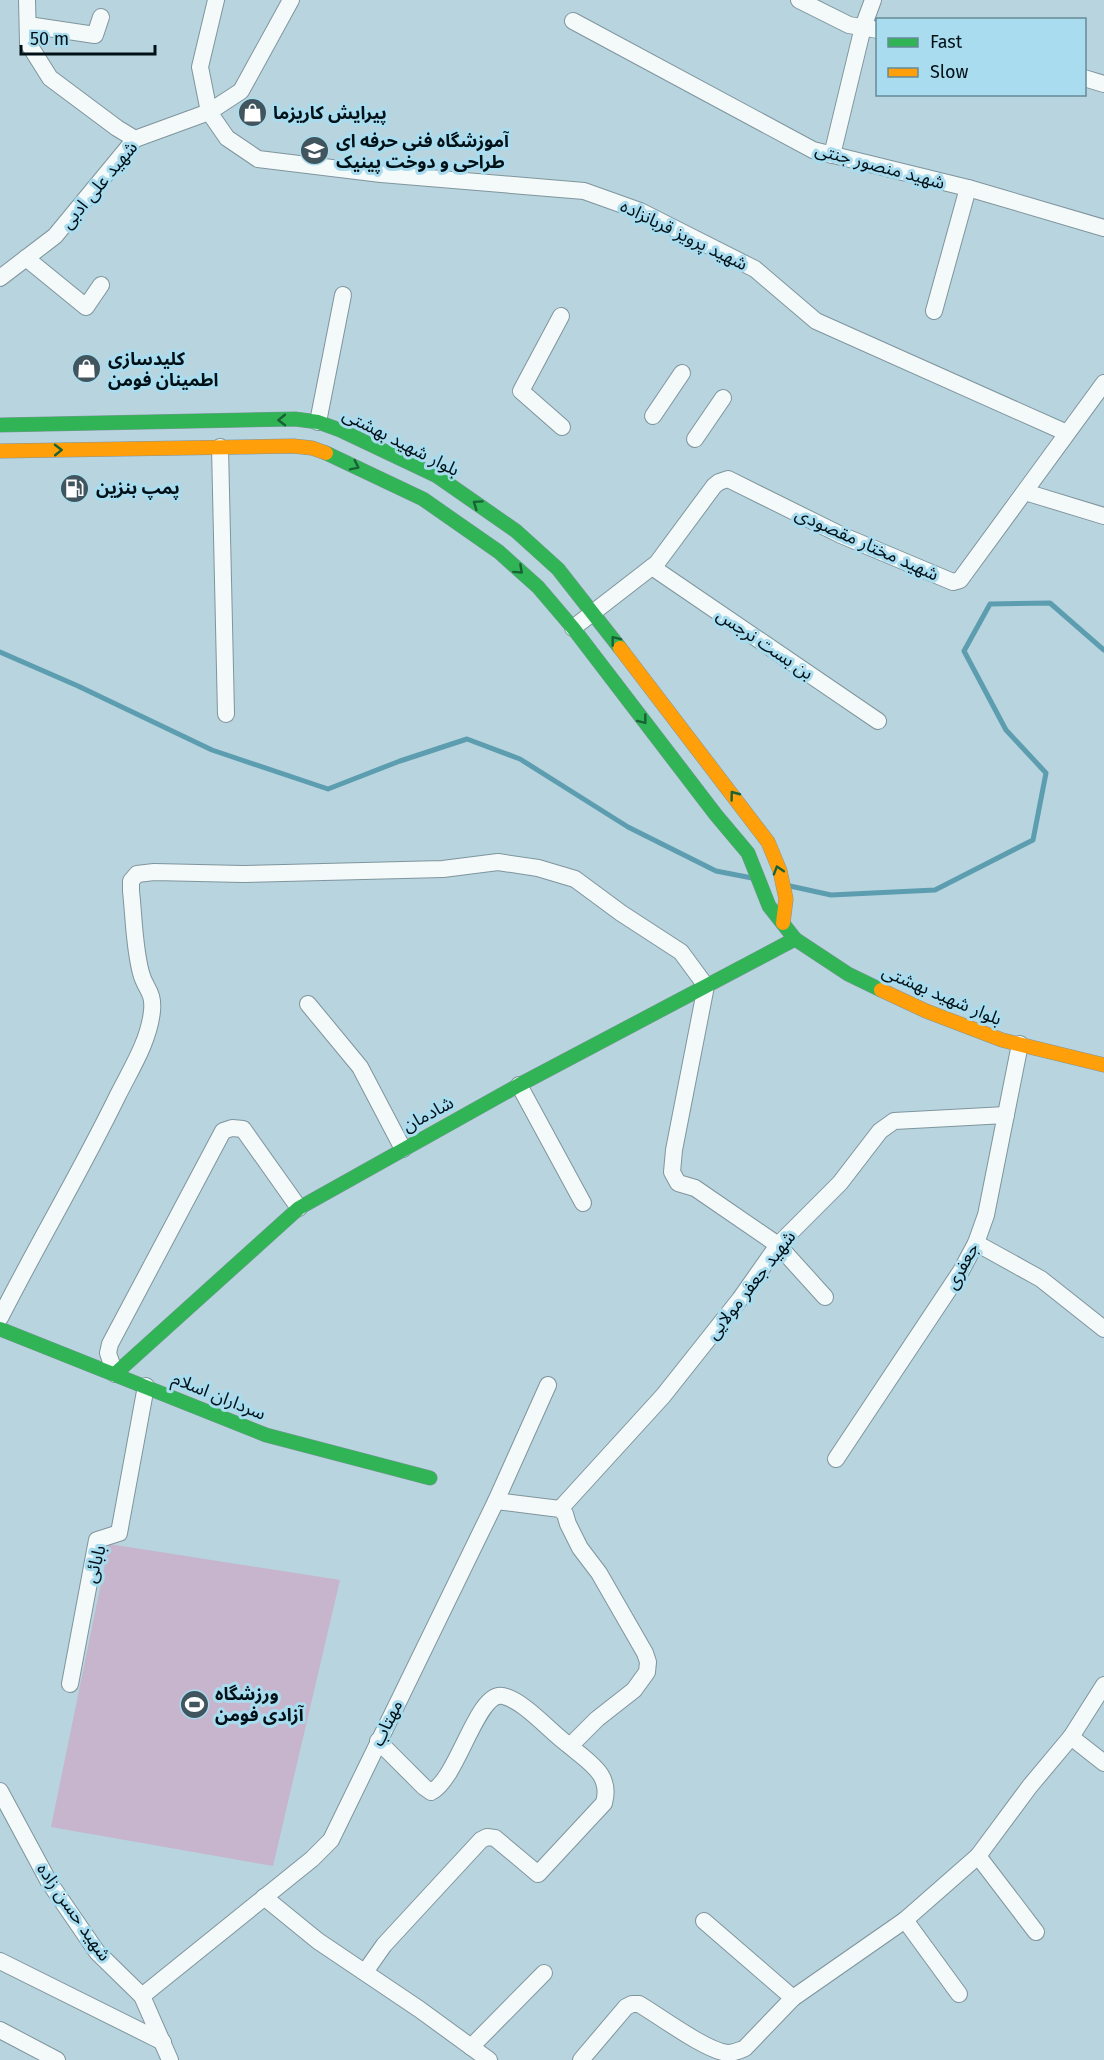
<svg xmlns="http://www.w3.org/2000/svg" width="1104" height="2060" font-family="'Fira Sans','Noto Sans Arabic',sans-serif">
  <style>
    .green { fill: #c6b5cc }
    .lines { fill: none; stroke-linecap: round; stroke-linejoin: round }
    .stream { stroke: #5c9db0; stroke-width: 5 }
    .street-casing { stroke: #7f959d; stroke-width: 18 }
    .fast-casing { stroke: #7f959d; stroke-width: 15 }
    .slow-casing { stroke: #7f959d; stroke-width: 15 }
    .street { stroke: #f4f9fa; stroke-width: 16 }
    .fast { stroke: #30b455; stroke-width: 14 }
    .slow { stroke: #ff9f0a; stroke-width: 14 }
    .oneway { stroke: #186236 }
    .labels { text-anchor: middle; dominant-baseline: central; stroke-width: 6; stroke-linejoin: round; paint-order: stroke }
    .poi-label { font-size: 18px; font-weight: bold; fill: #001017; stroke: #a8dcee; text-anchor: start }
    .street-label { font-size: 18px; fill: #001017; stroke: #a8dcee }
  </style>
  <rect width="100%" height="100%" fill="#b8d4de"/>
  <polygon class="green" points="109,1544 340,1580 273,1866 51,1827"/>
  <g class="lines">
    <g class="stream">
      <polyline points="0,652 78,686 212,750 328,789 400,761 467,739 520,759 628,827 716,871 752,878"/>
      <polyline points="790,886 831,895 935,890 1033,840 1046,773 1006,730 964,651 990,604 1050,603 1104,650"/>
    </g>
    <defs>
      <g id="street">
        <polyline points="27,0 28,43 50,78 117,128 135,139"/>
        <polyline points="216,0 200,67 209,112 227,138 258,159 381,174 584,191 640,211 755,269 816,321 1067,433"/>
        <polyline points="799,0 849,25 878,30"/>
        <polyline points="573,21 813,150 968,188 1104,228"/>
        <polyline points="28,25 95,35 101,17"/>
        <polyline points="1084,78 1104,84"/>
        <polyline points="832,155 863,27 873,0"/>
        <polyline points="26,258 86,307 101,285"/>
        <polyline points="0,278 55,236 135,139 209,112 241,91 291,0"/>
        <polyline points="934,311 968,188"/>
        <polyline points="561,316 521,391 562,427"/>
        <polyline points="653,416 682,373"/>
        <polyline points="318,422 343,295"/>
        <polyline points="695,439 723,398"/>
        <polyline points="220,447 226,714"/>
        <polyline points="1025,492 1104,516"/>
        <polyline points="652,567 878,721"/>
        <polyline points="573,628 657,563 714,486 719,482 728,479 841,535 953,582 960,580 1104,383"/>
        <polyline points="308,1004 360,1067 403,1149"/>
        <polyline points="519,1085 583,1203"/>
        <polyline points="976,1243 1041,1279 1104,1329"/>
        <path d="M0,1318C38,1243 81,1171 118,1095C131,1069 149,1041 152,1011C154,991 145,989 141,973C134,947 134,918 131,891V881L137,874L154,872L243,874L443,869L498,862L538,868L575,879L621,913L681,952L706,986L674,1150L672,1172L678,1183L695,1188L778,1245L825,1297"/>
        <polyline points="115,1374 108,1353 110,1344 223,1131 232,1128 243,1129 299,1208"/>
        <polyline points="836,1459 961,1271 976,1243 986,1215 1020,1044"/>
        <polyline points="560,1509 663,1396 740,1299 778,1245 840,1183 880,1131 894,1121 1006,1115"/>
        <polyline points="70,1684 97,1540 119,1533 146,1386"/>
        <polyline points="1071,1737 1104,1763"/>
        <path d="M378,1741L424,1787L431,1792C458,1779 477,1690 503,1696C525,1701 551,1733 570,1746L597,1719L634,1690L647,1672L648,1662L645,1653L599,1573L580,1548L568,1524L565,1514L560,1509L496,1501"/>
        <polyline points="0,1791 49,1882 97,1952 142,1996 170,2060"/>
        <polyline points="978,1856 1036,1932"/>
        <polyline points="264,1897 318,1941 419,2009 489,2060"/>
        <polyline points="905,1920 959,1994"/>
        <polyline points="704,1921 793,1998"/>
        <polyline points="0,1961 163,2042"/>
        <path d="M365,1972L384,1945L481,1840L487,1837L495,1838L538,1874L604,1803C612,1774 589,1763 570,1746"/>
        <polyline points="142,1996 312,1859 331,1840 496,1501 548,1385"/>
        <polyline points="0,2030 57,2060"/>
        <polyline points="471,2047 544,1973"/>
        <path d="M581,2060L626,2007L632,2004H639C661,2017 705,2050 727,2053C734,2053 739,2051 745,2048L793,1998L905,1920L978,1856L1030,1786L1071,1737L1104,1685"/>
      </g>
      <g id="fast">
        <polyline points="0,425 295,419 318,422 340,430 437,476 516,531 558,569 620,648"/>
        <polyline points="326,453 423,499 499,552 538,587 573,628 716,815 748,853 769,906 795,939 848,974 881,990"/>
        <polyline points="0,1329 266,1435 430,1478"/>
        <polyline points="115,1374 299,1208 519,1085 795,939"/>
      </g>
      <g id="slow">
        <polyline points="0,451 293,446 312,448 326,453"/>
        <polyline points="620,648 768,842 780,871 786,899 783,923"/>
        <polyline points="881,990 926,1011 1002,1040 1104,1065"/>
      </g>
    </defs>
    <use href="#street" class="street-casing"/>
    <use href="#fast" class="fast-casing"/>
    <use href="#slow" class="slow-casing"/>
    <use href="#street" class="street"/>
    <use href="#fast" class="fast"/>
    <use href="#slow" class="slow"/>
  </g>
  <defs><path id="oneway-chevron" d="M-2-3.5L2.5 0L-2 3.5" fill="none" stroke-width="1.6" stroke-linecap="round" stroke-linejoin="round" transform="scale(1.5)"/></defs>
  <g class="oneway">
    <use href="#oneway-chevron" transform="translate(282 420) rotate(179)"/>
    <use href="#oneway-chevron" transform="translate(58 450) rotate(-1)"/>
    <use href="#oneway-chevron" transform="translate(355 466) rotate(26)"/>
    <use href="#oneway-chevron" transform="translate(477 504) rotate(-145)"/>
    <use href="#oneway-chevron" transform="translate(519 570) rotate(42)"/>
    <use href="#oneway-chevron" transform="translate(615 640) rotate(-128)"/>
    <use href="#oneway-chevron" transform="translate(643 720) rotate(52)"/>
    <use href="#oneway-chevron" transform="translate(734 795) rotate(-127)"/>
    <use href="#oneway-chevron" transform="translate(778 870) rotate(-107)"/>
  </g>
  <defs>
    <symbol id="shop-disc" viewBox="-11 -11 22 22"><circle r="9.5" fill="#40555d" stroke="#a8dcee"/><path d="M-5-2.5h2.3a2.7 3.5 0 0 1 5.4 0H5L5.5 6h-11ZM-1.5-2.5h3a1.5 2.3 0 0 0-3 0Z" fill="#fff"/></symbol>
    <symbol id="school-disc" viewBox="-11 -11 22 22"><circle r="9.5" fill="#40555d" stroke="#a8dcee"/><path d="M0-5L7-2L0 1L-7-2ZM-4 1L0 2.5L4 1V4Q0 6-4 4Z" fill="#fff"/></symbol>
    <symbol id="fuel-disc" viewBox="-11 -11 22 22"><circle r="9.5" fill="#40555d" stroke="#a8dcee"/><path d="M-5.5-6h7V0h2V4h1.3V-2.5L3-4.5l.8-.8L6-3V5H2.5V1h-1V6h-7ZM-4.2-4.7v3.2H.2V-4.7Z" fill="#fff"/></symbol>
    <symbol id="stadium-disc" viewBox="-11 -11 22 22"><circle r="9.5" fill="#40555d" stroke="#a8dcee"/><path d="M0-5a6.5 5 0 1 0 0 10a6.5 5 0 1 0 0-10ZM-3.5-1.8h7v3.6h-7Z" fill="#fff"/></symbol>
  </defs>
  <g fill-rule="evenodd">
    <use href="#shop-disc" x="236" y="96" width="33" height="33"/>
    <use href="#school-disc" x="298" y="134" width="33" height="33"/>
    <use href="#shop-disc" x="70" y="352" width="33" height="33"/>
    <use href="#fuel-disc" x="58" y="472" width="33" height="33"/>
    <use href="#stadium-disc" x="178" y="1688" width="33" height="33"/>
  </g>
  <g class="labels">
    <g class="poi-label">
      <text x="273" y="113">پیرایش کاریزما</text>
      <text x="336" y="141">آموزشگاه فنی حرفه ای<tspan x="336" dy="21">طراحی و دوخت پینیک</tspan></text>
      <text x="108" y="359">کلیدسازی<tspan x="108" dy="21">اطمینان فومن</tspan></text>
      <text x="96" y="488">پمپ بنزین</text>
      <text x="215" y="1694">ورزشگاه<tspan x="215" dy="21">آزادی فومن</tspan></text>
    </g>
    <g class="street-label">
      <text transform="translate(880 166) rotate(15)">شهید منصور جنتی</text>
      <text transform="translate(99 185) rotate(-50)">شهید علی ادبی</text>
      <text transform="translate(684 235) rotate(26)">شهید پرویز قربانزاده</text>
      <text transform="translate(401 442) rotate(27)">بلوار شهید بهشتی</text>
      <text transform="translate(867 544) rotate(24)">شهید مختار مقصودی</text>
      <text transform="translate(765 644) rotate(34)">بن بست نرجس</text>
      <text transform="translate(942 995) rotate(23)">بلوار شهید بهشتی</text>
      <text transform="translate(428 1114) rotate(-28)">شادمان</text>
      <text transform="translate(962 1266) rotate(-61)">جعفری</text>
      <text transform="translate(751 1285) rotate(-52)">شهید جعفر مولایی</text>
      <text transform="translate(219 1396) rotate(22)">سرداران اسلام</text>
      <text transform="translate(95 1564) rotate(-75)">بابائی</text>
      <text transform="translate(387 1723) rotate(-64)">مهتاب</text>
      <text transform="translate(74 1912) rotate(55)">شهید حسن زاده</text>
    </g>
  </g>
  <rect x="876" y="18" width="210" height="78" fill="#a8dcee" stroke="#658a98" stroke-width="1.5"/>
  <rect x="888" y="38" width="30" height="9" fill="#30b455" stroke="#658a98" stroke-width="1.5"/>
  <text x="930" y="48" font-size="18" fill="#001017">Fast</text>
  <rect x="888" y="68" width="30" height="9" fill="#ff9f0a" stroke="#658a98" stroke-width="1.5"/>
  <text x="930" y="78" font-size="18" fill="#001017">Slow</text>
  <path d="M21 45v9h134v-9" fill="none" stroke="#001017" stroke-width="3"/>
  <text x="30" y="45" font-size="18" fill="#001017" stroke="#a8dcee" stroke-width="4.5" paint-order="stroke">50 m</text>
</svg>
